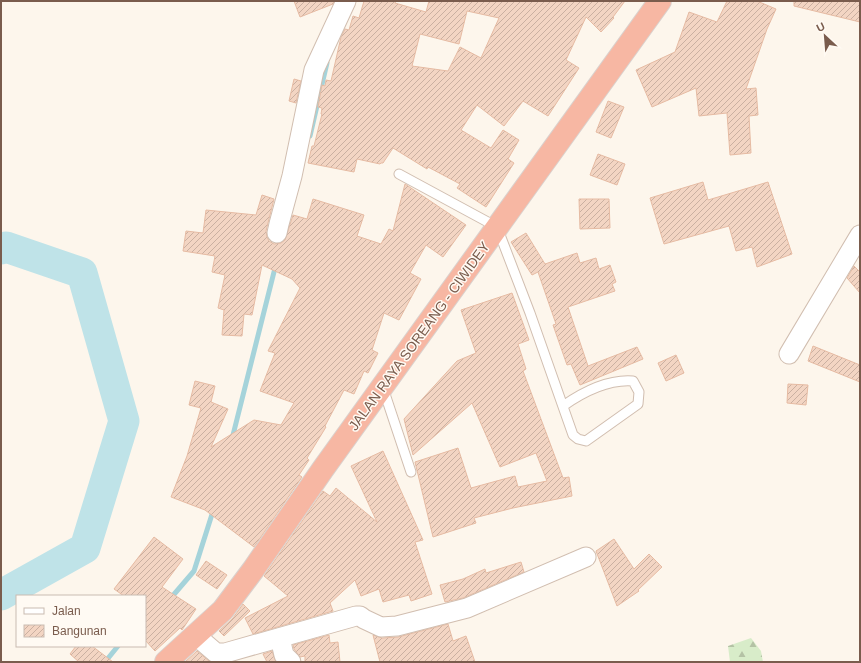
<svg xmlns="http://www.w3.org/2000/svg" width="861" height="663" font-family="Helvetica,sans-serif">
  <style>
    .forest { fill: url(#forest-firs) }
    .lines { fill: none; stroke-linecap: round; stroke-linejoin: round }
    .stream { stroke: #a5d3da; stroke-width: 5 }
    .river { stroke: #bfe3e8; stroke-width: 31 }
    .building { fill: url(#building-hatch); stroke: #e6bba3; fill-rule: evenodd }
    .lane-casing { stroke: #d1beb0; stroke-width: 11 }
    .street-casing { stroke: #d1beb0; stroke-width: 21 }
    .highway-casing { stroke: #dad1cd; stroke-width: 24 }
    .lane { stroke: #fff; stroke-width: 9 }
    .street { stroke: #fff; stroke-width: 19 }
    .highway { stroke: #f7b7a3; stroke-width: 22 }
    .labels { text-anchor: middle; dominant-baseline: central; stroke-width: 3; stroke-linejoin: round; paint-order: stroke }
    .street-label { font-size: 14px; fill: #7a5c4d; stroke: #fffaf3 }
  </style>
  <defs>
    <pattern id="forest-firs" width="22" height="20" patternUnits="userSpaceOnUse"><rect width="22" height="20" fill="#d8ecc9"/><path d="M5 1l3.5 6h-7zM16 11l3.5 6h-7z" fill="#b4c2a5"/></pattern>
    <pattern id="building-hatch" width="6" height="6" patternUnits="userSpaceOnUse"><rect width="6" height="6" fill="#f3d5c3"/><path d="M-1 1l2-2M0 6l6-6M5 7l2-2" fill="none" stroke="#cab0a1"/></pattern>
  </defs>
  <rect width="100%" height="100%" fill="#fdf6ec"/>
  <polygon class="forest" points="751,638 761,651 763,662 730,662 728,646"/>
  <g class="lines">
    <g class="stream">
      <polyline points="310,136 327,63"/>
      <polyline points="232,439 276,264"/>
      <polyline points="170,599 194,571 214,508"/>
      <polyline points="105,662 118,646"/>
    </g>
    <polyline class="river" points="1,249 6,247 82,273 124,421 85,548 1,595"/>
  </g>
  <g class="building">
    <polygon points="294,1 334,1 333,4 300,17"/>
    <path d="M364,1H396L395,3L426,12L429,1H625L613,17L614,18L601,32L586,17L566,60L579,68L548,116L523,101L504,126L477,105L461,130L491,148L503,130L519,140L508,159L514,163L486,207L457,188L460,184L428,167L427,169L393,148L383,163H381L380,164L357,159L354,172L308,163L312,146H314L322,114H321L322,108L318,107L322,85L325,86L326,80L331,81L341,37L345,29L349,30L353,16L359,18ZM467,11L499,18L481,58L460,47L448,71L412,66L420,34L459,44Z"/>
    <polygon points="727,1 757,1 776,9 767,29 746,89 756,88 758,115 749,116 751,153 730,155 727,113 699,116 696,88 652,107 636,70 675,52 689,12 717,22"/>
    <polygon points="794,1 860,1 860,22 794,6"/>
    <polygon points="294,79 301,81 296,103 289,101"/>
    <polygon points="608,101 624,107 611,138 596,132"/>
    <polygon points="598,154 625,164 617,185 590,175"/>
    <polygon points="703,182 708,200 768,182 792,254 757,267 752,247 736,251 729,226 664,244 650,198"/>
    <polygon points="405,184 466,225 443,257 426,245 410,273 421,279 399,320 384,313 372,350 378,353 368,373 364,371 354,394 344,390 325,426 326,427 307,458 309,460 299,475 302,477 254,547 205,510 171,497 187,456 201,408 189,405 195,381 215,386 211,402 228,409 211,447 254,420 281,425 294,403 260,391 275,353 268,351 300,288 292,279 262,265 252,315 244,314 242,336 222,335 224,310 218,308 225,275 212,272 215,256 183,251 186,231 203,233 206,210 256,215 262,195 274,199 266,231 267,237 269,241 274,244 281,243 285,240 293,215 307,219 313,199 364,215 357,236 381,244 389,229 393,231"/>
    <polygon points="579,199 609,199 610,228 580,229"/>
    <polygon points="526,233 545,264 577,253 580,263 596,258 599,269 610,265 616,282 612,284 615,291 568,307 588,366 637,347 643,359 580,385 571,364 567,365 553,325 556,324 538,272 532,275 511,242"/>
    <polygon points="854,266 860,272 860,293 847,278"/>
    <polygon points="512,293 529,340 518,344 526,369 523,371 563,478 569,477 572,496 513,508 474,518 476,523 433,537 415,462 458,448 471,488 515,476 518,487 547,481 536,453 500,467 472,403 413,455 404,419 457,361 476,353 461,310"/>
    <polygon points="813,346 860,365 860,382 808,361"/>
    <polygon points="676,355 684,373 666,381 658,363"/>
    <polygon points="788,384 808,385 806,405 787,403"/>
    <polygon points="383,451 423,540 415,542 432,594 411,601 409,595 383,602 379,589 361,596 355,580 330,603 333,611 253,634 245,618 288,596 264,576 323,491 330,496 336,488 377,522 351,466"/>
    <polygon points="154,537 183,559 162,587 196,609 182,630 180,628 155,651 145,640 145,596 124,596 114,589"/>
    <polygon points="614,539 634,569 649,554 662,567 638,590 639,591 617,606 596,551"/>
    <polygon points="206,561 227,575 217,589 196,575"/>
    <polygon points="521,562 524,572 463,598 445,602 440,585 463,579 485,569 486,573"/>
    <polygon points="243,604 250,611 224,636 219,631 233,618"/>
    <polygon points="448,624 453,641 466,636 475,662 380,662 373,635 382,638 398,637"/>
    <polygon points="329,635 330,643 338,642 340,662 305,662 305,656 300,657 294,649 293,645"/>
    <polygon points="76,646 92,646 113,662 79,662 70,654"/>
    <polygon points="197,651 209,661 210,662 185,662"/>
    <polygon points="272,651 276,662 267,662 263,654"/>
  </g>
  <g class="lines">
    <defs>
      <g id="lane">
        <path d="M399,174L497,227L530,313L573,435L578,439L586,441L638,404L639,392L633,381C608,379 583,392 563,406"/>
        <polyline points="383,388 411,472"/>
      </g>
      <g id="street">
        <polyline points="277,233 279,224 292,176 314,70 346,1"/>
        <polyline points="789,354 860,235"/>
        <polyline points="195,635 216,653 225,653 356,616 360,616 364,619 381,627 397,626 467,608 586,557"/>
        <polyline points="280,638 284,655 291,662"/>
      </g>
      <polyline id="highway" points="166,662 223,610 253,570 323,469 660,1"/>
    </defs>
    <use href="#lane" class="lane-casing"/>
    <use href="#street" class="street-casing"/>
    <use href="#highway" class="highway-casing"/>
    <use href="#lane" class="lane"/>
    <use href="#street" class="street"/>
    <use href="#highway" class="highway"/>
  </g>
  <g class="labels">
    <g class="street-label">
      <text transform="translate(419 336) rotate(-54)">JALAN RAYA SOREANG - CIWIDEY</text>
    </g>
  </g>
  <rect width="861" height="663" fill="none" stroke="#7a5c4d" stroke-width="4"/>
  <rect x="16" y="595" width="130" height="52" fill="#fffaf3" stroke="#cabbb1"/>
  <rect x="24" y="608" width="20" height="6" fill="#ffffff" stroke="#cabbb1"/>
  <text x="52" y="615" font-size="12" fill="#7a5c4d">Jalan</text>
  <rect x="24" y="625" width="20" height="12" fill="url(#building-hatch)" stroke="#cabbb1"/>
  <text x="52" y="635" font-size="12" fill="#7a5c4d">Bangunan</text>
  <g transform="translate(825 36) rotate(334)" stroke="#fffaf3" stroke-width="3" paint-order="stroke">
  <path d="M0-3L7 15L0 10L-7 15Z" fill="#7a5c4d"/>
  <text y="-6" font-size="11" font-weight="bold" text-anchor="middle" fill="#7a5c4d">U</text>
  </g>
</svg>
